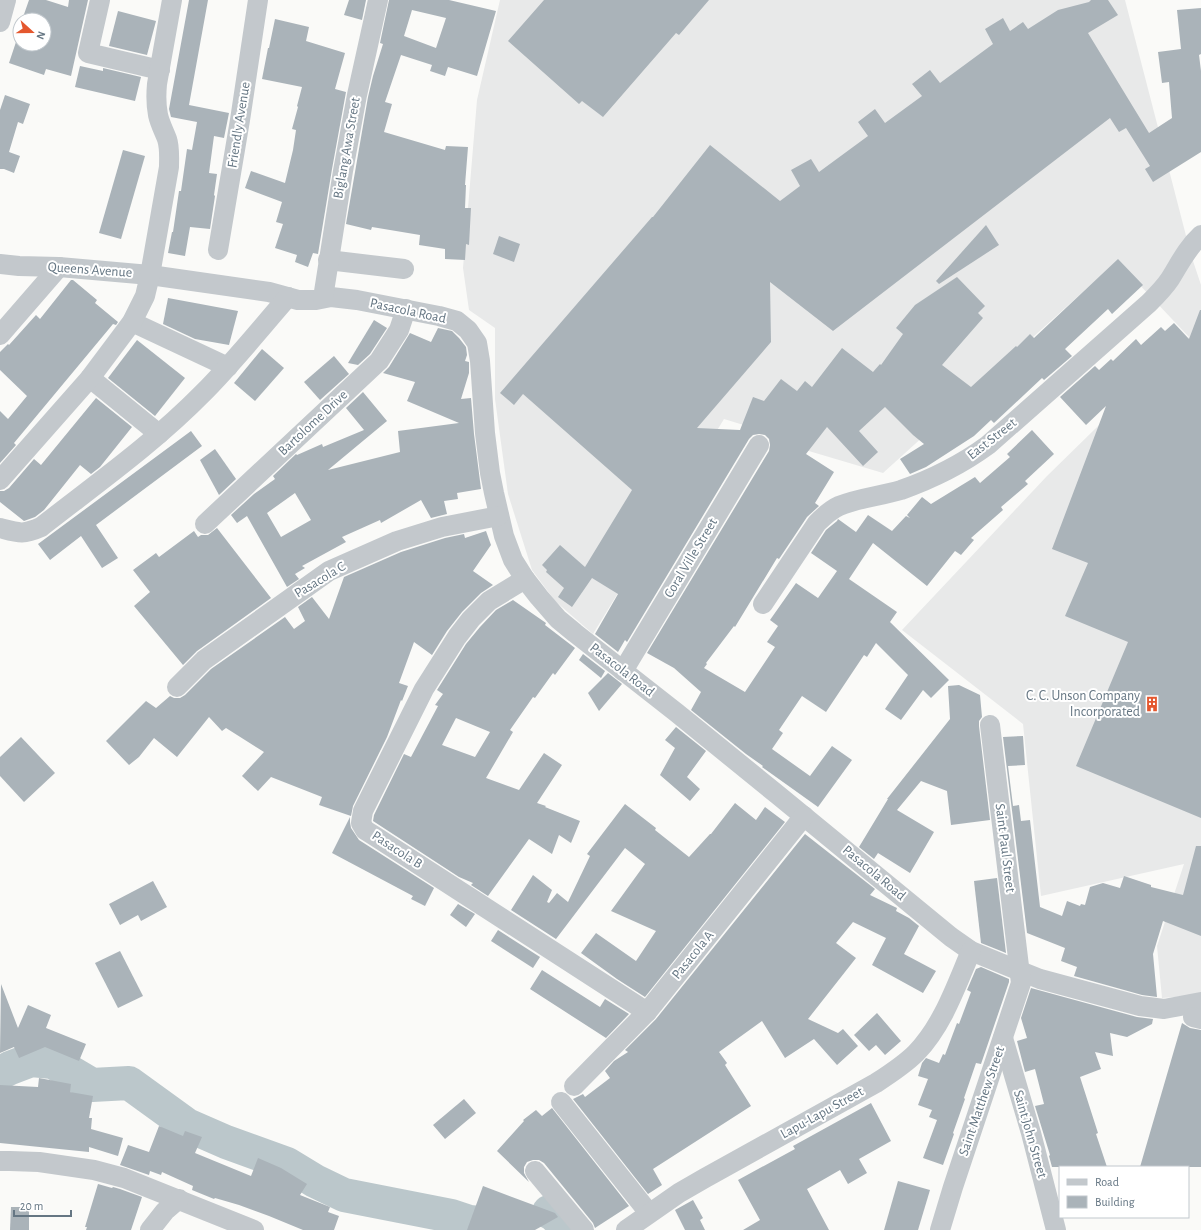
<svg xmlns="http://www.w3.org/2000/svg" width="1201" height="1230" font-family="'Alegreya Sans',sans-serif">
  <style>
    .built { fill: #e8e9e9 }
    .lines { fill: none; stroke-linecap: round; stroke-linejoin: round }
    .river { stroke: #bbc7cb; stroke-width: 34 }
    .building { fill: #aab3b9; fill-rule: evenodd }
    .minor { stroke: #c3c8cc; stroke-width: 20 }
    .labels { text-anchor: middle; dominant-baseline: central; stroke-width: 4; stroke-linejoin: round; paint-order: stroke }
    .street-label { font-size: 14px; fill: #657683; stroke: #fff }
    .poi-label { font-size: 14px; fill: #657683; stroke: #fff; text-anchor: end }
  </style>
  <rect width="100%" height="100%" fill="#fafaf8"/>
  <polygon class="built" points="500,0 1125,0 1191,255 1201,285 1201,995 1162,998 1157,946 1184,864 1041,896 1023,724 902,630 1047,476 1189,337 1117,261 883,473 802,449 773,434 724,419 593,634 555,601 532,570 508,494 495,399 495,328 469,310 463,268 477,100"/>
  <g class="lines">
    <g class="river">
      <polyline points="0,1073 10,1068 31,1060 53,1062 92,1085 129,1083 187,1125 226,1142 287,1164 315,1181 344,1195 451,1216 469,1222 481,1223 509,1219"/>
      <polyline points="549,1212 551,1212 570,1230"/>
    </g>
  </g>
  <g class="building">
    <polygon points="29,0 46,0 68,7 69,0 88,0 71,76 46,69 44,75 9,63 20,30 20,44 44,44 44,20 22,20"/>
    <polygon points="189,0 208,0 189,105 229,113 224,138 214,136 209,173 217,174 214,195 215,196 210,229 190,227 185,256 168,253 172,232 173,232 179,191 181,191 187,149 192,150 197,122 171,117 169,109"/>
    <polygon points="349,0 366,0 362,20 344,15"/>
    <path d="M389,0H449L496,11L477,76L448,67L445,76L430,71L432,65L401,55L385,102L392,104L384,132L445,150L446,146L468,147L465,185H466L465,208H471L469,245L466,244L465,260L445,259V249L419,245L420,235L372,227L371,230L346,224L368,97L373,76L383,44L380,43ZM412,10L446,18L436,48L404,36Z"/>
    <polygon points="544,0 709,0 679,35 676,33 603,117 582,101 579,104 508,41"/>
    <polygon points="1091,0 1108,0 1118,15 1088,33 1149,133 1172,118 1169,82 1162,83 1158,52 1181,49 1177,10 1201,8 1201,54 1199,55 1201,71 1201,152 1153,182 1145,169 1150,166 1126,128 1119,132 1110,118 833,331 770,282 771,342 697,428 740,430 753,397 764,401 781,379 797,391 805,381 812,387 842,348 873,372 880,364 881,365 903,334 896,328 915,305 957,277 985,306 978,313 983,318 942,365 971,387 1016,346 1017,347 1030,334 1034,338 1118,259 1143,285 1112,314 1108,309 1065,349 1072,356 1044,380 1042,378 994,423 991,420 974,436 926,467 910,474 900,459 924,444 913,435 885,407 859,431 878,452 863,466 827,427 806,454 834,472 815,503 819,506 807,517 779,559 777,558 735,627 734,626 706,663 707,664 704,668 745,692 775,647 767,642 778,626 770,620 796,583 818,598 837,571 811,553 826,530 837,521 838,519 856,532 868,515 892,531 906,516 910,518 907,515 922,497 931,504 975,477 980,483 1010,457 1007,454 1032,430 1054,454 1025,481 1028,484 1001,507 1003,510 971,538 974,540 961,555 955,551 927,586 873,543 849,579 897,612 890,622 949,680 931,698 923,690 901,720 885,709 908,675 876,643 867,657 864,655 826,712 802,696 779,730 783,733 772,749 810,776 832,746 852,760 818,807 762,767 763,766 746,754 691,710 701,692 674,668 647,653 769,451 770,445 769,439 765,435 759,434 753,435 749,439 627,642 625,640 618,652 595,634 618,594 592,578 572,607 558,597 564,588 546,572 547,570 542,565 560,545 585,567 632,490 523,394 514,405 500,393 652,217 653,217 710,145 780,201 800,186 791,170 811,159 819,172 868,136 858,122 875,109 885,123 922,96 912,84 930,70 940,83 993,44 985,29 1003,18 1010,31 1023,22 1028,29 1058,10 1089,2"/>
    <polygon points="118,11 156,21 147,55 109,46"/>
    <polygon points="275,19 309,27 306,41 345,53 335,89 346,92 332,169 318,254 313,253 308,267 295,262 297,255 275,248 283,224 276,222 282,202 245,188 251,171 285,183 293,150 296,130 292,129 298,107 297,106 302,87 262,79 268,48 269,48"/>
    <polygon points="80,66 103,71 103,68 141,77 135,101 75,87"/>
    <polygon points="5,95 30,104 23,124 18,122 9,152 20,156 14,173 4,169 0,169 0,110"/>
    <polygon points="123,150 145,156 121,239 99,233"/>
    <polygon points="986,225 999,245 939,284 936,281"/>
    <polygon points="499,236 520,244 514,262 493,254"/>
    <polygon points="71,280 73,280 97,300 95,303 118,322 116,325 113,324 14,443 16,445 0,463 0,411 8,419 27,396 0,370 0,352 8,344 9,345 36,315 40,319"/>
    <polygon points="168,298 238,311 229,345 195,339 163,324"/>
    <polygon points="1200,310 1201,310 1201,818 1076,766 1128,642 1065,616 1088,563 1052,549 1106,406 1086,425 1060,397 1095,366 1099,370 1111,359 1113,361 1136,339 1141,345 1161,327 1165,331 1174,323 1189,339"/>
    <polygon points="374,320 387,328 370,354 358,365 348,363"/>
    <path d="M438,328L452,331L459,338L466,347L467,355L465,361L469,362V373L461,399L471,398L474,434L481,489L457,493L458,499L444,501L447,514L431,518L421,500L381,523L380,520L342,537L346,542L302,566L305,568L295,574L299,579L287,587L247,516L237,523L231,515L254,494L275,479L273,476L296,454L297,455L322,444L323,447L364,430L346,408L363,392L387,421L328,470L400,452L398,431L459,423L407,401L415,382L383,373L389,367L410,333L431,342ZM295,493L311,520L281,537L267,513Z"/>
    <polygon points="137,340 185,378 155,416 108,378"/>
    <polygon points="262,349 284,368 255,401 234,383"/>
    <polygon points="334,356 349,374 320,400 304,382"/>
    <polygon points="96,398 132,427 100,467 91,474 80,465 44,510 35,517 24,521 0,502 0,491 4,491 9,488 34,459 41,465"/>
    <polygon points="191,431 202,446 96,525 118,558 102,568 81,536 50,560 38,544"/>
    <polygon points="215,449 236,479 219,495 200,460"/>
    <polygon points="217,528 271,598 197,651 183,665 134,606 150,592 133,570 156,553 159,557 194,531 198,537 201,535 208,535"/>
    <polygon points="486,531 491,545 473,571 493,585 481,593 462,612 447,631 432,655 414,642 399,683 408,686 402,701 401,700 387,737 353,806 351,816 319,805 322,797 271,777 258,791 242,776 264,752 226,728 222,731 209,717 177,757 154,738 139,757 129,765 106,741 146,701 156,708 170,696 174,698 180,698 185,695 211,669 285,617 294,629 305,621 298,607 312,597 329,619 344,577 401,552 445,538 464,534 465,538"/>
    <path d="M513,600L546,623L545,625L575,648L555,675L553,673L535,698L533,697L510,730L513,732L486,778L519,790L544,753L562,765L537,803L546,806L545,807L580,821L571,843L559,835L552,854L529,839L488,896L471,885L473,883L459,877L373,821L374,815L404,754L411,757L438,706L435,705L443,694L437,690L466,644L480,627L496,610ZM456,718L490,732L475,757L442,745Z"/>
    <polygon points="583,654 605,671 601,678 579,660"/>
    <polygon points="608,673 622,684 599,711 588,693"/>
    <polygon points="959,685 980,695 982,717 979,721 979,726 990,820 951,825 947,791 921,781 897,810 934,832 910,873 878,853 874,859 859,847 888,799 887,799 950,719 948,686"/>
    <polygon points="676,727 706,751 687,777 700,789 690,801 660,775 675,748 665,740"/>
    <polygon points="1023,736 1025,765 1008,766 1013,806 1019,805 1021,821 1030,820 1040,907 1062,916 1067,901 1080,906 1081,904 1085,905 1090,887 1103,883 1120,888 1124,876 1151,885 1151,887 1183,895 1196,846 1201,846 1201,936 1163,921 1153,954 1157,997 1142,995 1074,976 1077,967 1061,961 1065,948 1027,933 1003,737"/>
    <polygon points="21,737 55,773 24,802 0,776 0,757"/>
    <polygon points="735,803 756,820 765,807 785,822 645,997 617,979 581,953 596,933 636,961 656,931 611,911 645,864 625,848 556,939 511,910 533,875 552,890 547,902 549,903 557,893 568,902 590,856 587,854 625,804 656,828 655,830 689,857 710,834 711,834"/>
    <polygon points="350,817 350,822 351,828 359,840 434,888 425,906 411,899 413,896 332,853"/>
    <polygon points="805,834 875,889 870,895 897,908 896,911 909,918 919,926 904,954 936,971 923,993 872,965 886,938 853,922 836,943 856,958 808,1019 838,1033 843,1029 858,1046 837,1065 814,1039 785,1058 762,1021 719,1052 727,1063 725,1065 751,1106 653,1169 662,1185 648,1194 573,1099 583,1094 585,1097 610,1078 605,1071 614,1061 628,1052 625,1050 656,1019"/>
    <polygon points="997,878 1006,953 981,943 974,881"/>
    <polygon points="153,881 167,907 141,921 138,915 120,925 109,904"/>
    <polygon points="458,904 475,914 466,927 450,915"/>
    <polygon points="498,930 540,957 533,968 491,941"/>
    <polygon points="120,951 143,996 118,1008 95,963"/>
    <polygon points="981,967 1009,979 1009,982 981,1064 976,1063 964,1098 965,1099 953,1133 954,1134 943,1165 923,1158 937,1120 929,1117 932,1110 918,1105 928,1079 918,1076 922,1063 926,1058 939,1063 943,1054 945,1055 957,1023 959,1024 971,992 967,990 976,969"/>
    <polygon points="542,970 600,1007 605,999 629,1014 606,1038 530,989"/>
    <polygon points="1,984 18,1028 28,1005 51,1015 46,1028 86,1044 79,1061 45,1047 19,1058 14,1047 0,1053"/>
    <polygon points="1031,988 1137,1017 1153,1019 1152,1024 1127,1037 1110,1033 1113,1056 1095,1052 1101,1069 1080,1077 1098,1133 1096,1134 1107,1167 1052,1167 1049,1156 1050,1155 1035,1106 1044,1104 1035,1069 1025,1072 1017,1041 1027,1038 1021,1018"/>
    <polygon points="877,1013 901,1041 885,1055 876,1045 869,1051 854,1035"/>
    <polygon points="1182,1023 1190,1028 1201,1030 1201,1167 1140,1167"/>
    <polygon points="39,1078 71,1084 70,1092 93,1096 89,1118 92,1118 91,1129 123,1138 118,1156 89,1147 89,1152 0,1143 0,1085 38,1087"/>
    <polygon points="464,1099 476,1113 445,1139 433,1125"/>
    <polygon points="871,1103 891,1141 859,1159 867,1173 848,1184 840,1170 807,1189 829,1230 743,1230 760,1220 738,1180 795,1149 793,1146"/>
    <polygon points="552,1108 629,1206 595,1228 593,1223 544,1163 539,1160 533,1160 527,1162 524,1167 524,1173 529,1182 497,1151 524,1121 523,1120 536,1110 542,1116"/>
    <polygon points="159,1126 183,1136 185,1131 202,1137 195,1153 251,1176 258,1158 281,1168 307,1184 300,1195 330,1207 328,1212 339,1216 334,1230 303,1230 269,1216 239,1205 215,1198 214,1199 192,1190 193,1186 162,1172 161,1175 150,1171 149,1175 120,1165 128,1145 149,1152"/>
    <polygon points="898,1181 930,1190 918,1230 884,1230"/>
    <polygon points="98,1184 112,1188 113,1187 120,1189 142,1197 131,1230 86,1230 87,1227 85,1227"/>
    <polygon points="483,1186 555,1213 558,1217 535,1230 467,1230"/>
    <polygon points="693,1200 703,1218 700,1220 705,1230 685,1230 675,1210"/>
    <polygon points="11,1207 29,1207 29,1230 10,1230"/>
  </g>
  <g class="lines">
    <g class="minor">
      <polyline points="100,0 88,53 160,70"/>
      <polyline points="0,22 6,0"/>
      <polyline points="218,250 240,120 258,0"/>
      <polyline points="328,260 404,269"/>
      <polyline points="0,264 19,266 59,267 150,275 269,292 298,300 316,300 331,297 357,300 439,316 457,321 468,330 477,343 480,361 485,433 490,473 494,493 504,536 513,560 525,579 539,597 558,619 575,633 677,713 778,795 951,937 971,951 1020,971 1040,979 1140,1006 1164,1009 1201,1002"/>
      <polyline points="323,298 343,171 357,95 378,0"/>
      <polyline points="132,322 228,367"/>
      <polyline points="0,335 59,267"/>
      <polyline points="90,378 159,434"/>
      <path d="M0,480L90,378L132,322L145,296L150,275L169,167C169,158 170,148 167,139C164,131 160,124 158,115C156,105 156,95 157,84L172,0"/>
      <polyline points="205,524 379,361 399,330 406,309"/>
      <path d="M0,528C19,533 23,535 41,527C96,484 154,443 203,393C233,363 260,329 288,297"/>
      <polyline points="525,579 489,601 471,619 457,637 424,689 363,811 361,823 365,830 373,835 647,1012"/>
      <path d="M763,604L817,523C823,517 830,510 839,506C858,498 881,496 901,490C932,479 962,464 988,445L1149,303C1157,295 1164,288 1170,279C1180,263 1187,248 1201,235"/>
      <polyline points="623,671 759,445"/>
      <polyline points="177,687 204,660 329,571 397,541 442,527 499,516"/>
      <polyline points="1193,1017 1201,1019"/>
      <polyline points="1003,1038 1031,1133 1056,1230"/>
      <polyline points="574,1086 647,1012 804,816"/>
      <polyline points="561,1102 649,1213"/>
      <polyline points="0,1161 10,1161 39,1162 94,1170 124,1178 254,1230"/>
      <polyline points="535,1171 584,1230"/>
      <polyline points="150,1230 165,1211 179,1199"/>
      <path d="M626,1230L679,1193L705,1178L876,1083C890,1074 904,1065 916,1053C943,1025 956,986 971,951"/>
      <polyline points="940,1230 953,1187 1021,983 990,725"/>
    </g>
  </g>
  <defs>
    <symbol id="building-bare" viewBox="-9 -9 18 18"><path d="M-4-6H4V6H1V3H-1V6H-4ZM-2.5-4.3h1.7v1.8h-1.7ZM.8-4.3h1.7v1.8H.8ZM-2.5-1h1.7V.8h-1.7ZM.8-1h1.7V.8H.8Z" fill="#e4572e" stroke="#fff" stroke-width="2.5" paint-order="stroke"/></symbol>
  </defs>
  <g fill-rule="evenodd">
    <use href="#building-bare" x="1141" y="693" width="22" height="22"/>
  </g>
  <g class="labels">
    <g class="street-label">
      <text transform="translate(239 125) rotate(-81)">Friendly Avenue</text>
      <text transform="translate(347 148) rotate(-80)">Biglang Awa Street</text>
      <text transform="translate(90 270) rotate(4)">Queens Avenue</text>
      <text transform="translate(408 311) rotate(12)">Pasacola Road</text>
      <text transform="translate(313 423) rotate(-43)">Bartolome Drive</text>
      <text transform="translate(992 439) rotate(-38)">East Street</text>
      <text transform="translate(691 558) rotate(-59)">Coral Ville Street</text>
      <text transform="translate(320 580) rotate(-31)">Pasacola C</text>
      <text transform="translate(622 670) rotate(38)">Pasacola Road</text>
      <text transform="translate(1005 848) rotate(83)">Saint Paul Street</text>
      <text transform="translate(397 850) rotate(33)">Pasacola B</text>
      <text transform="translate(874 873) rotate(40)">Pasacola Road</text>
      <text transform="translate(693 955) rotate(-51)">Pasacola A</text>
      <text transform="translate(982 1101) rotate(-71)">Saint Matthew Street</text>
      <text transform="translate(822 1113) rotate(-29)">Lapu-Lapu Street</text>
      <text transform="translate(1030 1134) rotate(74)">Saint John Street</text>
    </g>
    <g class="poi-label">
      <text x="1140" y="696">C. C. Unson Company<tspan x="1140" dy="16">Incorporated</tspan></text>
    </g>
  </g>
  <rect x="1059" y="1166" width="130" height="52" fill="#ffffff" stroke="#c1c8cd"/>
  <rect x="1067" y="1179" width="20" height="6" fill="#c3c8cc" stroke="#c1c8cd"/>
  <text x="1095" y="1186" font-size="12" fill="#657683">Road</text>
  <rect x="1067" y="1196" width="20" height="12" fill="#aab3b9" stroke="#c1c8cd"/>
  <text x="1095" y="1206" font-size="12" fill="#657683">Building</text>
  <g transform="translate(32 32) rotate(111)"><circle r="19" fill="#ffffff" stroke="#c1c8cd"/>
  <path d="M0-3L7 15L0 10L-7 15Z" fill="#e4572e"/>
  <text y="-6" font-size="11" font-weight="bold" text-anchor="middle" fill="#657683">N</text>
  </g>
  <path d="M14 1210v6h57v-6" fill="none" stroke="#657683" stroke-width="2"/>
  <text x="20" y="1210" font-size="12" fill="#657683" stroke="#ffffff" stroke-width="3" paint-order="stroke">20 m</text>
</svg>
